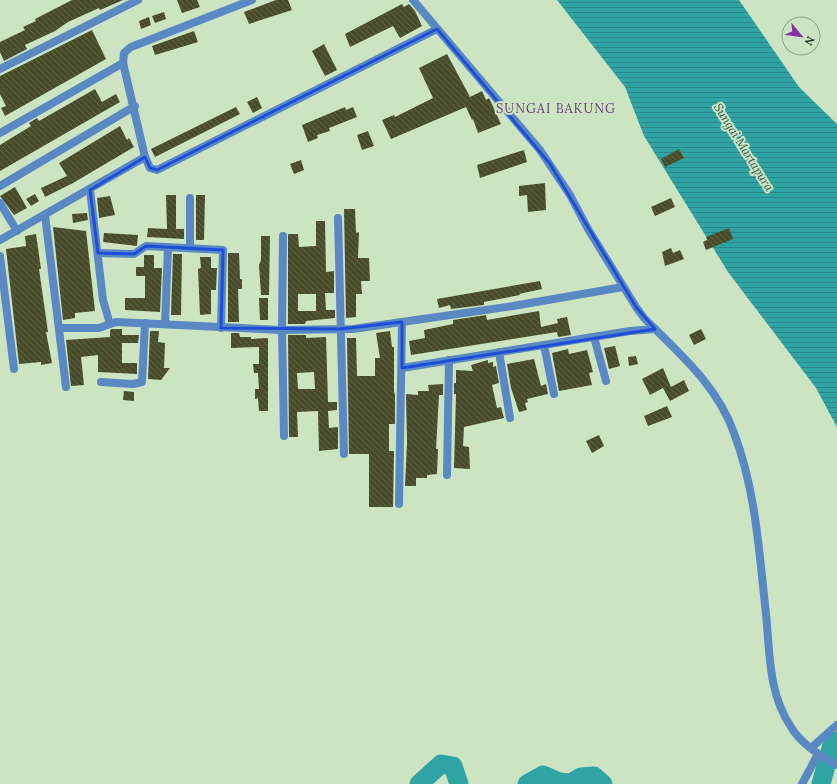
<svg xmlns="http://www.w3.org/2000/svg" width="837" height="784" font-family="Lora,serif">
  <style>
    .water { fill: url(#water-rules) }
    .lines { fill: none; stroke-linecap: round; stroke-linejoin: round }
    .river { stroke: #30a4a4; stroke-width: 19 }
    .building { fill: url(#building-back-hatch); fill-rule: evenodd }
    .minor { stroke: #5a88c2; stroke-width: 8 }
    .tertiary { stroke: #5a88c2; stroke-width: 8 }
    .marked { fill: none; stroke: #1d4ed8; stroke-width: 3; stroke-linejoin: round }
    .labels { text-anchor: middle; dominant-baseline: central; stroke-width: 4; stroke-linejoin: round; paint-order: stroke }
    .water-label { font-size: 12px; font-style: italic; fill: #305251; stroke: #cde4c2 }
    .quarter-label { font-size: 13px; letter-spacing: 1px; fill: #674078; stroke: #cde4c2 }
  </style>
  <defs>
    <pattern id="water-rules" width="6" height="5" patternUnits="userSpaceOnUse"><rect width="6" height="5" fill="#30a4a4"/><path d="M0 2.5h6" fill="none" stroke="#298786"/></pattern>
    <pattern id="building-back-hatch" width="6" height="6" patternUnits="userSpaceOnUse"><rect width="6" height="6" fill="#484c2a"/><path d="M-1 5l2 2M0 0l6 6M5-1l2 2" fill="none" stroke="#606448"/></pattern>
  </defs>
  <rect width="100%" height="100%" fill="#cde4c2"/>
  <polygon class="water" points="557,0 739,0 799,87 837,124 837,427 816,388 728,272 644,136 625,87"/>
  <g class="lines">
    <g class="river">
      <polyline points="419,784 441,764 453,766 459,784"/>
      <polyline points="527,784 543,775 559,782 571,783 581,777 594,776 603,784"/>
      <polyline points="821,784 831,748 837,741"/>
    </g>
  </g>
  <g class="building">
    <polygon points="72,0 123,0 100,10 99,8 68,22 55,31 25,45 27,49 4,61 0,52 0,42 25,30 23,27 36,21 35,19"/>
    <polygon points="177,0 197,0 200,7 182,13"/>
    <polygon points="276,0 288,0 292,10 249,24 244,12"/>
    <polygon points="402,4 404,7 409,4 415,11 422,26 400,38 393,26 350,47 345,34"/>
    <polygon points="164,12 166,19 155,23 152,16"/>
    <polygon points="149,17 151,25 141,29 139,21"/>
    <polygon points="92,30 106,59 5,116 1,108 6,106 0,94 0,76"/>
    <polygon points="194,31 198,42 155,55 152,46"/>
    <polygon points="324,44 337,70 325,76 312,51"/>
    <polygon points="447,54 470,97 482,91 486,100 489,98 490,100 501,124 478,133 473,119 472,120 466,107 391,139 382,120 394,115 395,117 433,98 419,68"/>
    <polygon points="95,89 102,102 116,94 120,102 0,171 0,145 31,126 29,123 37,118 39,121"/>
    <polygon points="257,97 262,108 253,113 247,102"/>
    <polygon points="236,107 240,114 155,157 151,149"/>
    <polygon points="345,107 346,110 353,107 357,117 329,128 330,131 317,135 318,138 308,142 302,125"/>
    <polygon points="120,126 127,140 129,138 134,147 73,183 45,197 41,188 67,176 59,163"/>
    <polygon points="368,131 374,146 362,150 357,135"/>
    <polygon points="679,149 684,158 665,167 661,159"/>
    <polygon points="524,150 527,162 480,178 477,165"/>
    <polygon points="301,160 304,170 294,174 290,164"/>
    <polygon points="545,183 546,210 528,212 527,195 519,196 519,186"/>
    <polygon points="15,187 27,208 14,215 0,196"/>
    <polygon points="35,194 39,201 31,206 26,199"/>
    <polygon points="166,195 176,195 176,229 184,229 184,239 147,237 148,228 167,229"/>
    <polygon points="196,195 205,195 204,240 196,240"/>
    <polygon points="110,196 115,215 99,218 97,198"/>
    <polygon points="671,198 675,207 655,216 651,207"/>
    <polygon points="344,209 355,209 356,233 359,232 358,258 369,258 370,281 361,281 362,294 356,294 356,317 346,318"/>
    <polygon points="87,213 88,220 73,223 72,214"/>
    <path d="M316,221H325L326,272L334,271V293H325L326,310H335V318L306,321L305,324H288V234H298L299,247L316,246ZM316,294V311H298V294Z"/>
    <polygon points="53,227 86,231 95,311 75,313 75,318 63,320"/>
    <polygon points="729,228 733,239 706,250 703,242 707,240 706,237"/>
    <polygon points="104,233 138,235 137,246 103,242"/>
    <polygon points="36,234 41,269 39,269 48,332 46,332 52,363 41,365 41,362 19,364 6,249 26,246 25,236"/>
    <polygon points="261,236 270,236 269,295 261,295 259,265 261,260"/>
    <polygon points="671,248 673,253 680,250 684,259 665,266 662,252"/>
    <polygon points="228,253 239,253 240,279 242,279 242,289 238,289 239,322 228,322"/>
    <polygon points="173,254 182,254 181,315 171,315"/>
    <polygon points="144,255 154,255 154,268 162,268 160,312 125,310 125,298 145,298 145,276 136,276 136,267 144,267"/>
    <polygon points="200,257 211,257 211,268 217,268 216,290 211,290 211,314 200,315 198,269 201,268"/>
    <polygon points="540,281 542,289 519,294 520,295 484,302 484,305 451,309 450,305 439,308 437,299"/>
    <polygon points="259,298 268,298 268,320 260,320"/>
    <polygon points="539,311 541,327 558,323 557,319 567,317 571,335 558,337 557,332 411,355 409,341 425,338 424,330 453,324 453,320 486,315 487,320"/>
    <polygon points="112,329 122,329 122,335 139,335 138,343 122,343 122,363 137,363 137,374 98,372 98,355 81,357 84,385 71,386 66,340 110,337 110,330"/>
    <polygon points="701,329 706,339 694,345 689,335"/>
    <polygon points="150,331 159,331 158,342 165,343 164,368 170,368 161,380 148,379"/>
    <polygon points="390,331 392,347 394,347 394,392 395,394 395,424 389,424 389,451 394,451 393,507 369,507 369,454 349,454 347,338 356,338 357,376 375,376 375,358 380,358 376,333"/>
    <polygon points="231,333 239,333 240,337 251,337 251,339 268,338 268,411 259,411 258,398 255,399 255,389 259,389 258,373 254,373 253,364 259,364 259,347 231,348"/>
    <path d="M288,335H306V338L326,337L328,402H337V410L328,411L329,428L338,427V449L319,451L318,411L297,412L298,437H289ZM314,372L315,389H298L297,373Z"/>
    <polygon points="615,346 620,366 609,369 604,348"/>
    <polygon points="568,349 569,354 587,350 593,372 589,373 592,385 559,391 552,353"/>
    <polygon points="636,356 638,364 629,366 628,357"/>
    <polygon points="534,359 541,386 546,384 548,394 527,399 528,402 525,403 527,410 519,412 511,388 507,364"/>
    <polygon points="488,360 488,363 493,362 493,367 496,366 499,383 492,385 497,408 501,407 504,418 464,427 463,446 469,447 470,469 454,468 456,394 454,394 454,383 456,383 456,370 473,371 471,365"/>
    <polygon points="663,368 671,387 684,380 689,391 670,401 663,388 650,395 642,379"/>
    <polygon points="443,384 443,395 439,395 436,449 438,449 437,474 427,475 427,478 416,478 416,486 405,486 407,442 406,394 418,395 418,391 429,391 428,385"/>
    <polygon points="124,391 134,392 134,401 123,400"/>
    <polygon points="667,406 672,417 648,426 644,416"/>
    <polygon points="599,435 604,446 592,453 586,441"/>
  </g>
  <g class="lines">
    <g class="minor">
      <polyline points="252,0 131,47 124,53 123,63 145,157 150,168 157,170 437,29"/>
      <polyline points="0,69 138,0"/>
      <polyline points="0,133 123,63"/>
      <polyline points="0,186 135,106"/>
      <polyline points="90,190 103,300 110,324"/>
      <polyline points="190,198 190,248"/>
      <polyline points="0,203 17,231"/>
      <polyline points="45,215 66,387"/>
      <polyline points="338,218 344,454"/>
      <polyline points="283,236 282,330 284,436"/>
      <polyline points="0,240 145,157"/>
      <polyline points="98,253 134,254 146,246 223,250 221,328"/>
      <polyline points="0,256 14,369"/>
      <polyline points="165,324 168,247"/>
      <polyline points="59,328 99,328 116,322 282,330 353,329 513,306 623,287"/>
      <polyline points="594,337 606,381"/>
      <polyline points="544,345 554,394"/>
      <polyline points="499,352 510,418"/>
      <polyline points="402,368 630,331 655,329"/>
      <polyline points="101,382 133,384 142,382 145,323"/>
      <polyline points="447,475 449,360"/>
      <polyline points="399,504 402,322"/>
      <polyline points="811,748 837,725"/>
      <polyline points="802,784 818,754"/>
    </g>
    <path class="tertiary" d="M413,0L540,150L570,195L588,229L636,307L644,318C679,353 717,385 734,433C756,491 759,552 766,614C770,652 768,693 791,727C801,744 820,756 837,765"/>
  </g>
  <path class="marked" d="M437,29L550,164L636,307L655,329L402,368V322L340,329L221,328L223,250L146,246L134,254L98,253L90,190L145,157L150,168L157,170Z"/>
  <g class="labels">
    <g class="water-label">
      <text transform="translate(744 147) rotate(58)">Sungai Martapura</text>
    </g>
    <g class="quarter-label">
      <text x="556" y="108">SUNGAI BAKUNG</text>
    </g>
  </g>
  <g transform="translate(801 36) rotate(119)"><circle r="19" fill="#cde4c2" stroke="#8ea086"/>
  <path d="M0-3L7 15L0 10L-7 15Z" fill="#8332a2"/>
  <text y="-6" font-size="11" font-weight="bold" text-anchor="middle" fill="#30392b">N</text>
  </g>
</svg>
